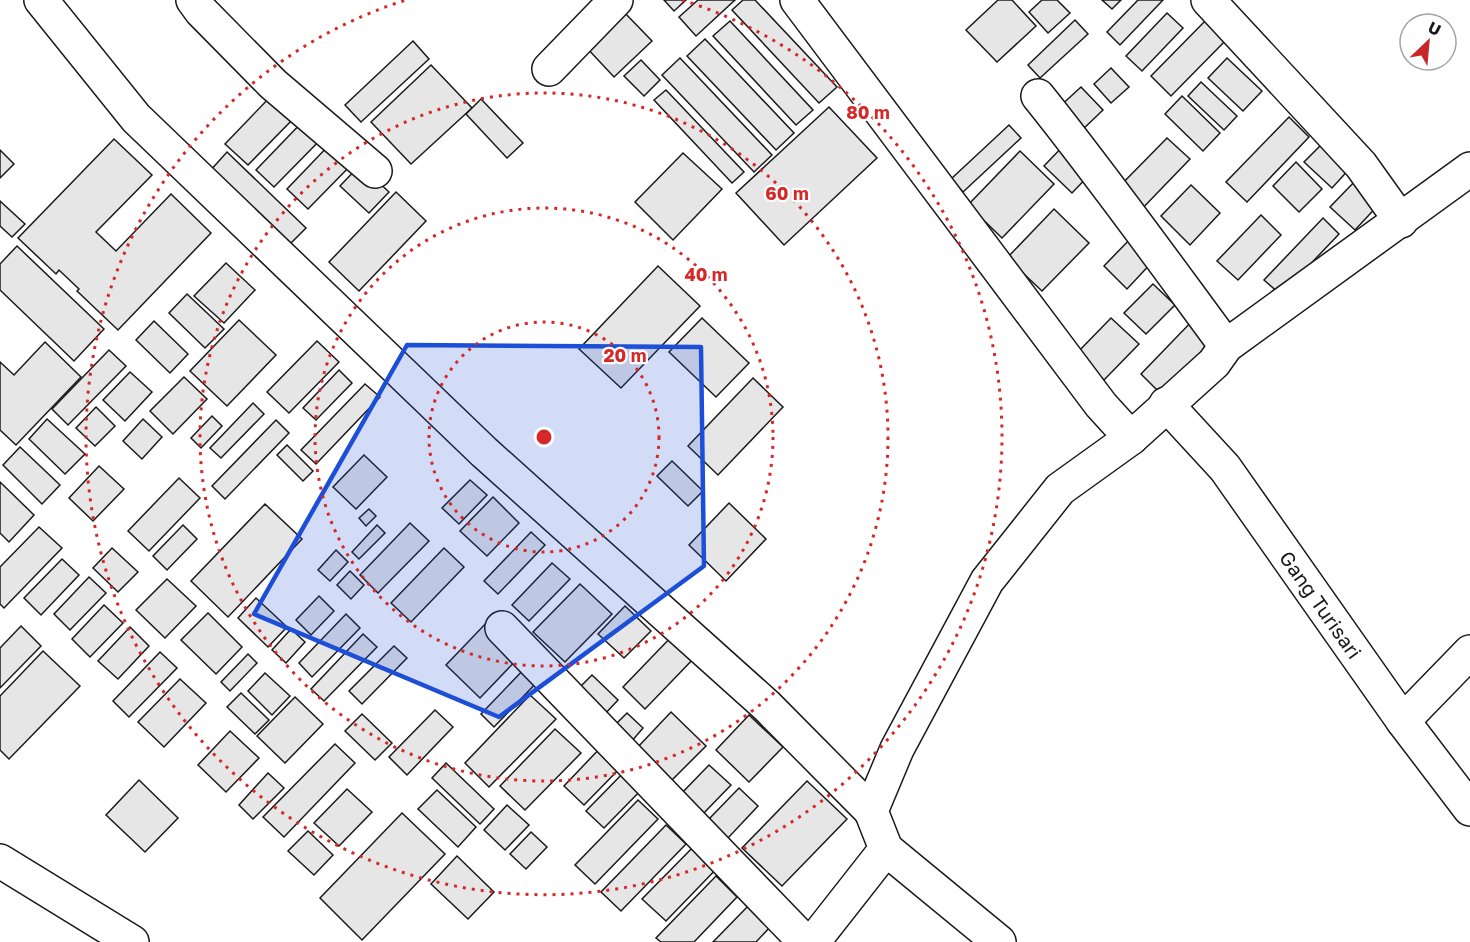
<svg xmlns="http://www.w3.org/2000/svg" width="1470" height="942" font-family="'Golos Text',sans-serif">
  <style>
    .building { fill: #e6e6e6; stroke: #1a1a1a; stroke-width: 1.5 }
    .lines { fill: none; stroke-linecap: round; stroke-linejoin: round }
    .street-casing { stroke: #1a1a1a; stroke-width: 36 }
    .highway-casing { stroke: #1a1a1a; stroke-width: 36 }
    .street { stroke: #fff; stroke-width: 33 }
    .highway { stroke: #fff; stroke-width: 33 }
    .marked { fill: #1d4ed8; fill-opacity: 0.2; stroke: #1d4ed8; stroke-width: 4.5; stroke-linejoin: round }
    .ring { fill: none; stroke: #d62828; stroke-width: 3; stroke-dasharray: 3 6 }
    .labels { text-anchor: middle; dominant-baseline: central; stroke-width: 4.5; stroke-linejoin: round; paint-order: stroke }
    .street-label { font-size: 20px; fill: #1a1a1a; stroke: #fff }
    .centre { fill: #d62828; stroke: #fff; stroke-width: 3 }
    .ring-label { font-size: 18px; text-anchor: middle; font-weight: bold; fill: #d62828; stroke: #fff; stroke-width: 4.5; stroke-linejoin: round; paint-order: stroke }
  </style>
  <rect width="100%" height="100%" fill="#fff"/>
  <g class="building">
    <polygon points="664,0 686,0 674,11"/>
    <polygon points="698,0 735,0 696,36 679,17"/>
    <polygon points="743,0 755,0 837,87 819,103 732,10"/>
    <polygon points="998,0 1012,0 1036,26 997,62 966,30"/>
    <polygon points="1042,0 1057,0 1070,13 1048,33 1029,12"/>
    <polygon points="1102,0 1121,0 1112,9"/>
    <polygon points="1138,0 1163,0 1120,45 1107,32"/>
    <polygon points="623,11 652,41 614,77 586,47"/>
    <polygon points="1167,13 1183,28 1142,71 1126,56"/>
    <polygon points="1208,18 1228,38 1171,96 1151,76"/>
    <polygon points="1075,20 1088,34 1040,78 1028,65"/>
    <polygon points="730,21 813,110 796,125 713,36"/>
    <polygon points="705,39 794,133 776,150 687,56"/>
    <polygon points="413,41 429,59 361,122 345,105"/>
    <polygon points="680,58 772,155 754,172 662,75"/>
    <polygon points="1227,58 1262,91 1243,111 1208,78"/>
    <polygon points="641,60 660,80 644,96 624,76"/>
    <polygon points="431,65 472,108 411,164 371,122"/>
    <polygon points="1111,68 1129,87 1111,103 1094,84"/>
    <polygon points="1201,82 1237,116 1224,130 1188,96"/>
    <polygon points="1081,87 1103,110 1079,133 1057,109"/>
    <polygon points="666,90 744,172 732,183 654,100"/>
    <polygon points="273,94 296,116 248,165 225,144"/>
    <polygon points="1182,96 1220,133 1203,151 1165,114"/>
    <polygon points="481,99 523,143 507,158 466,114"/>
    <polygon points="829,107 877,158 784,245 736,193"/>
    <polygon points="307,117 326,134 274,187 256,170"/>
    <polygon points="1289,117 1309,137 1247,202 1226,182"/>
    <polygon points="1009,125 1021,138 963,192 951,179"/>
    <polygon points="1167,138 1190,159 1136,215 1113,193"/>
    <polygon points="114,139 152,175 96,232 116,251 171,194 211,233 118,330 77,291 79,289 59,270 56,274 18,238"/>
    <polygon points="1325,141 1352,166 1332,188 1304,162"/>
    <polygon points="332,142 353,163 308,209 287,189"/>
    <polygon points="1066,143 1094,170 1072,193 1044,166"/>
    <polygon points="0,150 14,164 0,178"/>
    <polygon points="1020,151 1054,184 1002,238 968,205"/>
    <polygon points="227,152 306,228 287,247 209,172"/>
    <polygon points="683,153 722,189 673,240 635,202"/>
    <polygon points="1296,162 1322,189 1299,212 1273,186"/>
    <polygon points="360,165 389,192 369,213 340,186"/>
    <polygon points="1358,178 1382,201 1355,230 1330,207"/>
    <polygon points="1191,185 1220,213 1190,245 1161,216"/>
    <polygon points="396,192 426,221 359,291 329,262"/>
    <polygon points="0,201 25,224 12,237 0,226"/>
    <polygon points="1054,209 1089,243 1042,291 1007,258"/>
    <polygon points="1261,215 1281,235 1238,280 1217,261"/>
    <polygon points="1323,218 1339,234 1281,295 1264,280"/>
    <polygon points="1132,237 1155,259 1127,289 1104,266"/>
    <polygon points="17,246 104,329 74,361 0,290 0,264"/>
    <polygon points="226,263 255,290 224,323 194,296"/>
    <polygon points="658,266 700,306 621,388 579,349"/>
    <polygon points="1153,284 1175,305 1146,334 1124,313"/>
    <polygon points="187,294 224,329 205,348 169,313"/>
    <polygon points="1196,317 1216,336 1161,394 1141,374"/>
    <polygon points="702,318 749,363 716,397 669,352"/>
    <polygon points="1111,318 1139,344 1104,380 1076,354"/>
    <polygon points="239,320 276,355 227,406 190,371"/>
    <polygon points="154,321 188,354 170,373 136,340"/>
    <polygon points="317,341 339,362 289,413 267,392"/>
    <polygon points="45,342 81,377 16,445 0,430 0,362 14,375"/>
    <polygon points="109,350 126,366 68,425 52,409"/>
    <polygon points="339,370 352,383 316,420 303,408"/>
    <polygon points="130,372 152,392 125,421 103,400"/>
    <polygon points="184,377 207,399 173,434 150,411"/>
    <polygon points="753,378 783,407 718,475 688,446"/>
    <polygon points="365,384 380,397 316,464 301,450"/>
    <polygon points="253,403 264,414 221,458 210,448"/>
    <polygon points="96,407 115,426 95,446 76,428"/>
    <polygon points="212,416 222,426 201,448 191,438"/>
    <polygon points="47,419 85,454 65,474 29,439"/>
    <polygon points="143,419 162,437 142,459 123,441"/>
    <polygon points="276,420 289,433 225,499 212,486"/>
    <polygon points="287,445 313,471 303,481 277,455"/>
    <polygon points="20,447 60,485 42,504 3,465"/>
    <polygon points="364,455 387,477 356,509 333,487"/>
    <polygon points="672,461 703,491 688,506 657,476"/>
    <polygon points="99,466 124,489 93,521 69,498"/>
    <polygon points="179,478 200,498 149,551 128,531"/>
    <polygon points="470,480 487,495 459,524 442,508"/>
    <polygon points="0,482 34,515 9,542 0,533"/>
    <polygon points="493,497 519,523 487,556 460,531"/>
    <polygon points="729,503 766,539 726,581 689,545"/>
    <polygon points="265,504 302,539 228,617 191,581"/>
    <polygon points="369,509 376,516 366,526 359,518"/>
    <polygon points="410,523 429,541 378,593 360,575"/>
    <polygon points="183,525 197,539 167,570 153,556"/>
    <polygon points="377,525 385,533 359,559 352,552"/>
    <polygon points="39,527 62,548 4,608 0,604 0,567"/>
    <polygon points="531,532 545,545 498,594 484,581"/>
    <polygon points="112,548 138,572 118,592 93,568"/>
    <polygon points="444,548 464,567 411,622 391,603"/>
    <polygon points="336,550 348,562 330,581 318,570"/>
    <polygon points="62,559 79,575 41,615 24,598"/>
    <polygon points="552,563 570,579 529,621 512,605"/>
    <polygon points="350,571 364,585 351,599 337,585"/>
    <polygon points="89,577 106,593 70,630 54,614"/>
    <polygon points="167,579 196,606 165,638 136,610"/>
    <polygon points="580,584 612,614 565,662 533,632"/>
    <polygon points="319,596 334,611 311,635 296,620"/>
    <polygon points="256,598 287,627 268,647 238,618"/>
    <polygon points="104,605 123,623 90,657 72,639"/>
    <polygon points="625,606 651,631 624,658 598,634"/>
    <polygon points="208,613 242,647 216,674 181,640"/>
    <polygon points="346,614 360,628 312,677 299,663"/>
    <polygon points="490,619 524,652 480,698 446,665"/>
    <polygon points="21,626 41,646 0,688 0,648"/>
    <polygon points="130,627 149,646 118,679 98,661"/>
    <polygon points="291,629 305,642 286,663 272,650"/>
    <polygon points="675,633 698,654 645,709 623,687"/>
    <polygon points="363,634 377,647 324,701 311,689"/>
    <polygon points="394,646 407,658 362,704 349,691"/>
    <polygon points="43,651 80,686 9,759 0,750 0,696"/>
    <polygon points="160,652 177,668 129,717 113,701"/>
    <polygon points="248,654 257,663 230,691 221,682"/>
    <polygon points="528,665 542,677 494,727 481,714"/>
    <polygon points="265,673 290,696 272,715 248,691"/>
    <polygon points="592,675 618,700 603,716 577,690"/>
    <polygon points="180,679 206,703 164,747 138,722"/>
    <polygon points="241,693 269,720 255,734 227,707"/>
    <polygon points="530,695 556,719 489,787 465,763"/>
    <polygon points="295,697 323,724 285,763 257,736"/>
    <polygon points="435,710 453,727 407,775 389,757"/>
    <polygon points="671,712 706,746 671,781 637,748"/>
    <polygon points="627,713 643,728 631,742 614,726"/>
    <polygon points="362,714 392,743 375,760 345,731"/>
    <polygon points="749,715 783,747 749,782 716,750"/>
    <polygon points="555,729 581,753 525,810 500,786"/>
    <polygon points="230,731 259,758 226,792 198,765"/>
    <polygon points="335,744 355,763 284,837 263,817"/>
    <polygon points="604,744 624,764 584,805 564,786"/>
    <polygon points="446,763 494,809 480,824 432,778"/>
    <polygon points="709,765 731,785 701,816 679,796"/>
    <polygon points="627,769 645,786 604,828 586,811"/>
    <polygon points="268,773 284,788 253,819 239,805"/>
    <polygon points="139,780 178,818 145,852 106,815"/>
    <polygon points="807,781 847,819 782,886 742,848"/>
    <polygon points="739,788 758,806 728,838 709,819"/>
    <polygon points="347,789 372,812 339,846 314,823"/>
    <polygon points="437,790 476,827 458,847 418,809"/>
    <polygon points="638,800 658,819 595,884 575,865"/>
    <polygon points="507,805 529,825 505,850 484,830"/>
    <polygon points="402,813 445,854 362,940 320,898"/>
    <polygon points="666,825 686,844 621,911 601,892"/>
    <polygon points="308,831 333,855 314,875 288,851"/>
    <polygon points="531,832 547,847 526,869 510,854"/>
    <polygon points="701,839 724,861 666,921 642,899"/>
    <polygon points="457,856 494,892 468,919 431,884"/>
    <polygon points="716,876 737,897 694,942 661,942 656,938"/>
    <polygon points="751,903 773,924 756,942 713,942"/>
  </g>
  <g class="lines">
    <defs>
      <g id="street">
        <polyline points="41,0 136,118 484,452 767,706 871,811"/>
        <polyline points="193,0 201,11 273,84 375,171"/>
        <polyline points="797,0 1101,405 1131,438"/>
        <polyline points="1208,0 1361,165 1401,221"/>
        <polyline points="549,69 616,0"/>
        <path d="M1038,96C1103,177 1164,262 1226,346"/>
        <path id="s1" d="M1166,404L1225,468L1403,721L1470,809"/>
        <polyline points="502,628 805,942"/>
        <polyline points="1403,721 1470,652"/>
        <polyline points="886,849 999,942"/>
        <polyline points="813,942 886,849 871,811 897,749 987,581 1060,489 1131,438 1214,363 1226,346 1470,169"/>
      </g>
      <polyline id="highway" points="0,861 132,942"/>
    </defs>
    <use href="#street" class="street-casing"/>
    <use href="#highway" class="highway-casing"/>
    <use href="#street" class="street"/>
    <use href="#highway" class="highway"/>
  </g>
  <path class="marked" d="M407,345L701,347L704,566L499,717L254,614Z"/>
  <g class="ring">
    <circle cx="544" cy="437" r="115"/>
    <circle cx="544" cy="437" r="229"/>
    <circle cx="544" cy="437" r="344"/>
    <path d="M682 0A458 458 0 1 1 406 0"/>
  </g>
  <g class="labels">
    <g class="street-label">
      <text stroke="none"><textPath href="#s1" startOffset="254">Gang Turisari</textPath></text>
    </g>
  </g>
  <circle cx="544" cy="437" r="9" class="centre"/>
  <g class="ring-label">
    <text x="868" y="119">80 m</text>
    <text x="787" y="200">60 m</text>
    <text x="706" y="281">40 m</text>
    <text x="625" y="362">20 m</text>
  </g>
  <g transform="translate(1428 42) rotate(26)"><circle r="28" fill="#ffffff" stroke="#a3a3a3" stroke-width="1.5"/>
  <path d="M0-4.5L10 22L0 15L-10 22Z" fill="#c62828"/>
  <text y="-9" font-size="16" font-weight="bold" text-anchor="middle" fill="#1a1a1a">U</text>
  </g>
</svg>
